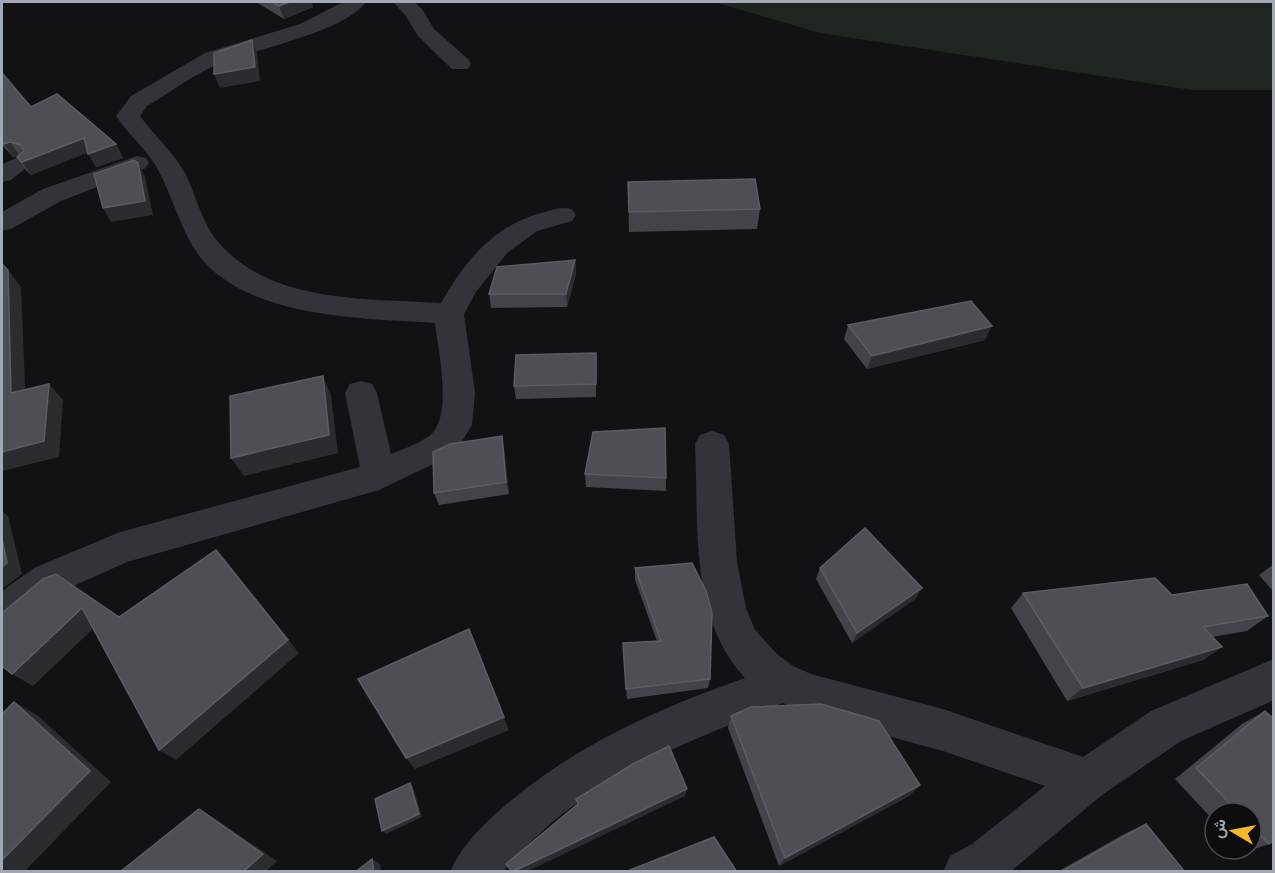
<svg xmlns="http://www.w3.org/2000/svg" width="1275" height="873" font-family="Quicksand,Vazirmatn,sans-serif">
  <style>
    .green { fill: #1e261f }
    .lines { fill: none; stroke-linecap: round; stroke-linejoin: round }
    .street { fill: #333439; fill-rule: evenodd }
    .wall { fill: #434449 }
    .shaded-wall { fill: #2b2c2f }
    .building { fill: #4e4f55; stroke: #5b5d64; stroke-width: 1.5 }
  </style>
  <rect width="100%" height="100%" fill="#121214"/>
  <polygon class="green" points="714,2 1273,2 1273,90 1192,90 820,33"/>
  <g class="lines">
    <g class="street">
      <path d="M343,2H366C346,31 257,49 223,62C197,72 171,92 147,106L140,116C155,136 173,152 185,173C196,195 202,224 219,243C272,304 367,298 441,303C465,261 493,226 541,213C552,210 561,206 572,209L576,215L572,221L537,231L507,253L476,292L464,314L475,393L472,425L454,454L379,490L127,562L60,592L16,626L2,631V591L34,568L120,532L360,467L345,393L350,384L361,381L372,384L377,393L391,454C403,449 418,444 429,436C454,418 438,350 435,323C362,318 245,319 197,253C179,226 172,194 156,166C145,148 128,134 116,116L131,96L205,53L300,24Z"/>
      <polygon points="393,2 414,2 422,9 434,29 468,59 471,64 468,69 452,69 418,36 406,16"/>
      <polygon points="137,156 146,158 149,163 146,168 61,201 11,229 2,231 2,212 43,189"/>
      <polygon points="19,157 28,159 31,164 11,180 2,182 2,164"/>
      <path d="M712,431L724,435L729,444L737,562L746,608L755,630L777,654L793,666L811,674L943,709L1083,757L1151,711L1274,659V700L1181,741L1102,795L1010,872H943L950,856L972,844L1045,786L943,751L825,719L783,703C677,747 579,780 503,872H450C461,846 481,827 501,809C573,746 657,709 745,678C688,617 699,521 695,444L700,435Z"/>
    </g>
  </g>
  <g class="wall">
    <polygon points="256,2 311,2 313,7 284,19"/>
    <polygon points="2,73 31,107 116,144 123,158 96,167 88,152 31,175 26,170 17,157 20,155 13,157 2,145"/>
    <polygon points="628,182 760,209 757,229 629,232"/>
    <polygon points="575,260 576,274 567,307 491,308 489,294"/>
    <polygon points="848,325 985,340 867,369 844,339"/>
    <polygon points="596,366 596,397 516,399 514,386"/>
    <polygon points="502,436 504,449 509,494 439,505 434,493"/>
    <polygon points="585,474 666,478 666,491 586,487"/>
    <polygon points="1274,564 1274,592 1259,575"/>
    <polygon points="635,568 710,679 708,688 627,699 623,653 657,641 635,580"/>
    <polygon points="820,568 922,588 915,599 852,643 816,579"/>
    <polygon points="1023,593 1172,595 1268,616 1247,631 1212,637 1222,647 1203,660 1067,701 1011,608"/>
    <polygon points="1265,711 1269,844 1243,853 1240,849 1251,849 1251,813 1215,813 1215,822 1175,779 1242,724"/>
    <polygon points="731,716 920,785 909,796 779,866 728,728"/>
    <polygon points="1146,824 1185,872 1057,872 1126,833"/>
  </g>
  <g class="shaded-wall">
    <polygon points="290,2 311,2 313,7 284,19 279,6"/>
    <polygon points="252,40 257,53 260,81 220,88 214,74"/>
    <polygon points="84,138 92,151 31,175 22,162"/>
    <polygon points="10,142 19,155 13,157 4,144"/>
    <polygon points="116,144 123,158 96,167 88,154"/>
    <polygon points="138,163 145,177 153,215 111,222 103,208"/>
    <polygon points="575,260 576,274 567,307 566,294"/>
    <polygon points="8,270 21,287 26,409 11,393"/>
    <polygon points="992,326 985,340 867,369 872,356"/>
    <polygon points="323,376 331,395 338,453 244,476 231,458"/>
    <polygon points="49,384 63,400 59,457 2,471 2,452"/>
    <polygon points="502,436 504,449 509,494 506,482"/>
    <polygon points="2,511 8,516 22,574 2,589"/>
    <polygon points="216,550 299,653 176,760 159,750"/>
    <polygon points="922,588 915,599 852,643 857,633"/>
    <polygon points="82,608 99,623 33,686 12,674"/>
    <polygon points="469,629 509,730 415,769 406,758"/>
    <polygon points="1222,647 1203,660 1067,701 1083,688"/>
    <polygon points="14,702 37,715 111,782 24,872 2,872 2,860"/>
    <polygon points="410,783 413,787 422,817 386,834 382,831"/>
    <polygon points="920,785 909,796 779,866 785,858"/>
    <polygon points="687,789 685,796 526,872 512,872"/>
    <polygon points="199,809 214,818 277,861 265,872 243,872"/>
    <polygon points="372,859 380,864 381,872 374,872"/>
  </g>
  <g class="building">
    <polygon points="272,2 290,2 279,6"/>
    <polygon points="252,40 255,67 214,74 214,53"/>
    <polygon points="2,73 31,107 57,94 116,144 88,154 84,138 22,162 17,157 24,151 21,145 10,142 4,144 2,141"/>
    <polygon points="134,160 138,163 145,201 103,208 94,174"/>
    <polygon points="755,179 760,209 629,212 628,182"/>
    <polygon points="575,260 566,294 489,294 497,267"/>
    <polygon points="2,264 8,270 11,393 49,384 44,441 2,452"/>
    <polygon points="971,301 992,326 872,356 848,325"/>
    <polygon points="596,353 596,384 514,386 516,355"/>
    <polygon points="323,376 329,435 231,458 230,396"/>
    <polygon points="665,428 666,478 585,474 593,432"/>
    <polygon points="502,436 506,482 434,493 433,452 450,444"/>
    <polygon points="865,528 922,588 857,633 820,568"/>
    <polygon points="2,539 7,563 2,567"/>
    <polygon points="216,550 288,640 159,750 82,608 12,674 2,666 2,613 43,579 56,574 119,617"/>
    <polygon points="692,563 706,591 712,613 710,679 626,689 623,643 661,641 635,568"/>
    <polygon points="1155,578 1172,595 1247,584 1268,616 1203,627 1222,647 1083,688 1023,593"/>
    <polygon points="469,629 504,717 406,758 358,679"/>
    <polygon points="14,702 90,771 2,860 2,714"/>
    <polygon points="821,704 879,721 920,785 785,858 731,716 751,707"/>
    <polygon points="1265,711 1274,719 1274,840 1269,844 1251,826 1251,813 1239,813 1196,768"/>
    <polygon points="669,746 687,789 512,872 506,864 578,804 576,799 633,764"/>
    <polygon points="410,783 419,814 382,831 375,799"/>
    <polygon points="199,809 263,854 243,872 120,872"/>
    <polygon points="1146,824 1185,872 1061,872"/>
    <polygon points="714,837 737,872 625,872"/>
    <polygon points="372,859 374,872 355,872"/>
  </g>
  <rect width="1275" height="873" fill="none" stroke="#a3a8b5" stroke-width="6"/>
  <g transform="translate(1233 831) rotate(280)"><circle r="28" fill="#0d0d0f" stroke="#494b51" stroke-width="1.5"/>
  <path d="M0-4.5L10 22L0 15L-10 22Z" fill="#f5b728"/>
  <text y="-9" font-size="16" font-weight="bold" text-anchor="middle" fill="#a3a8b5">ش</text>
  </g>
</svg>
